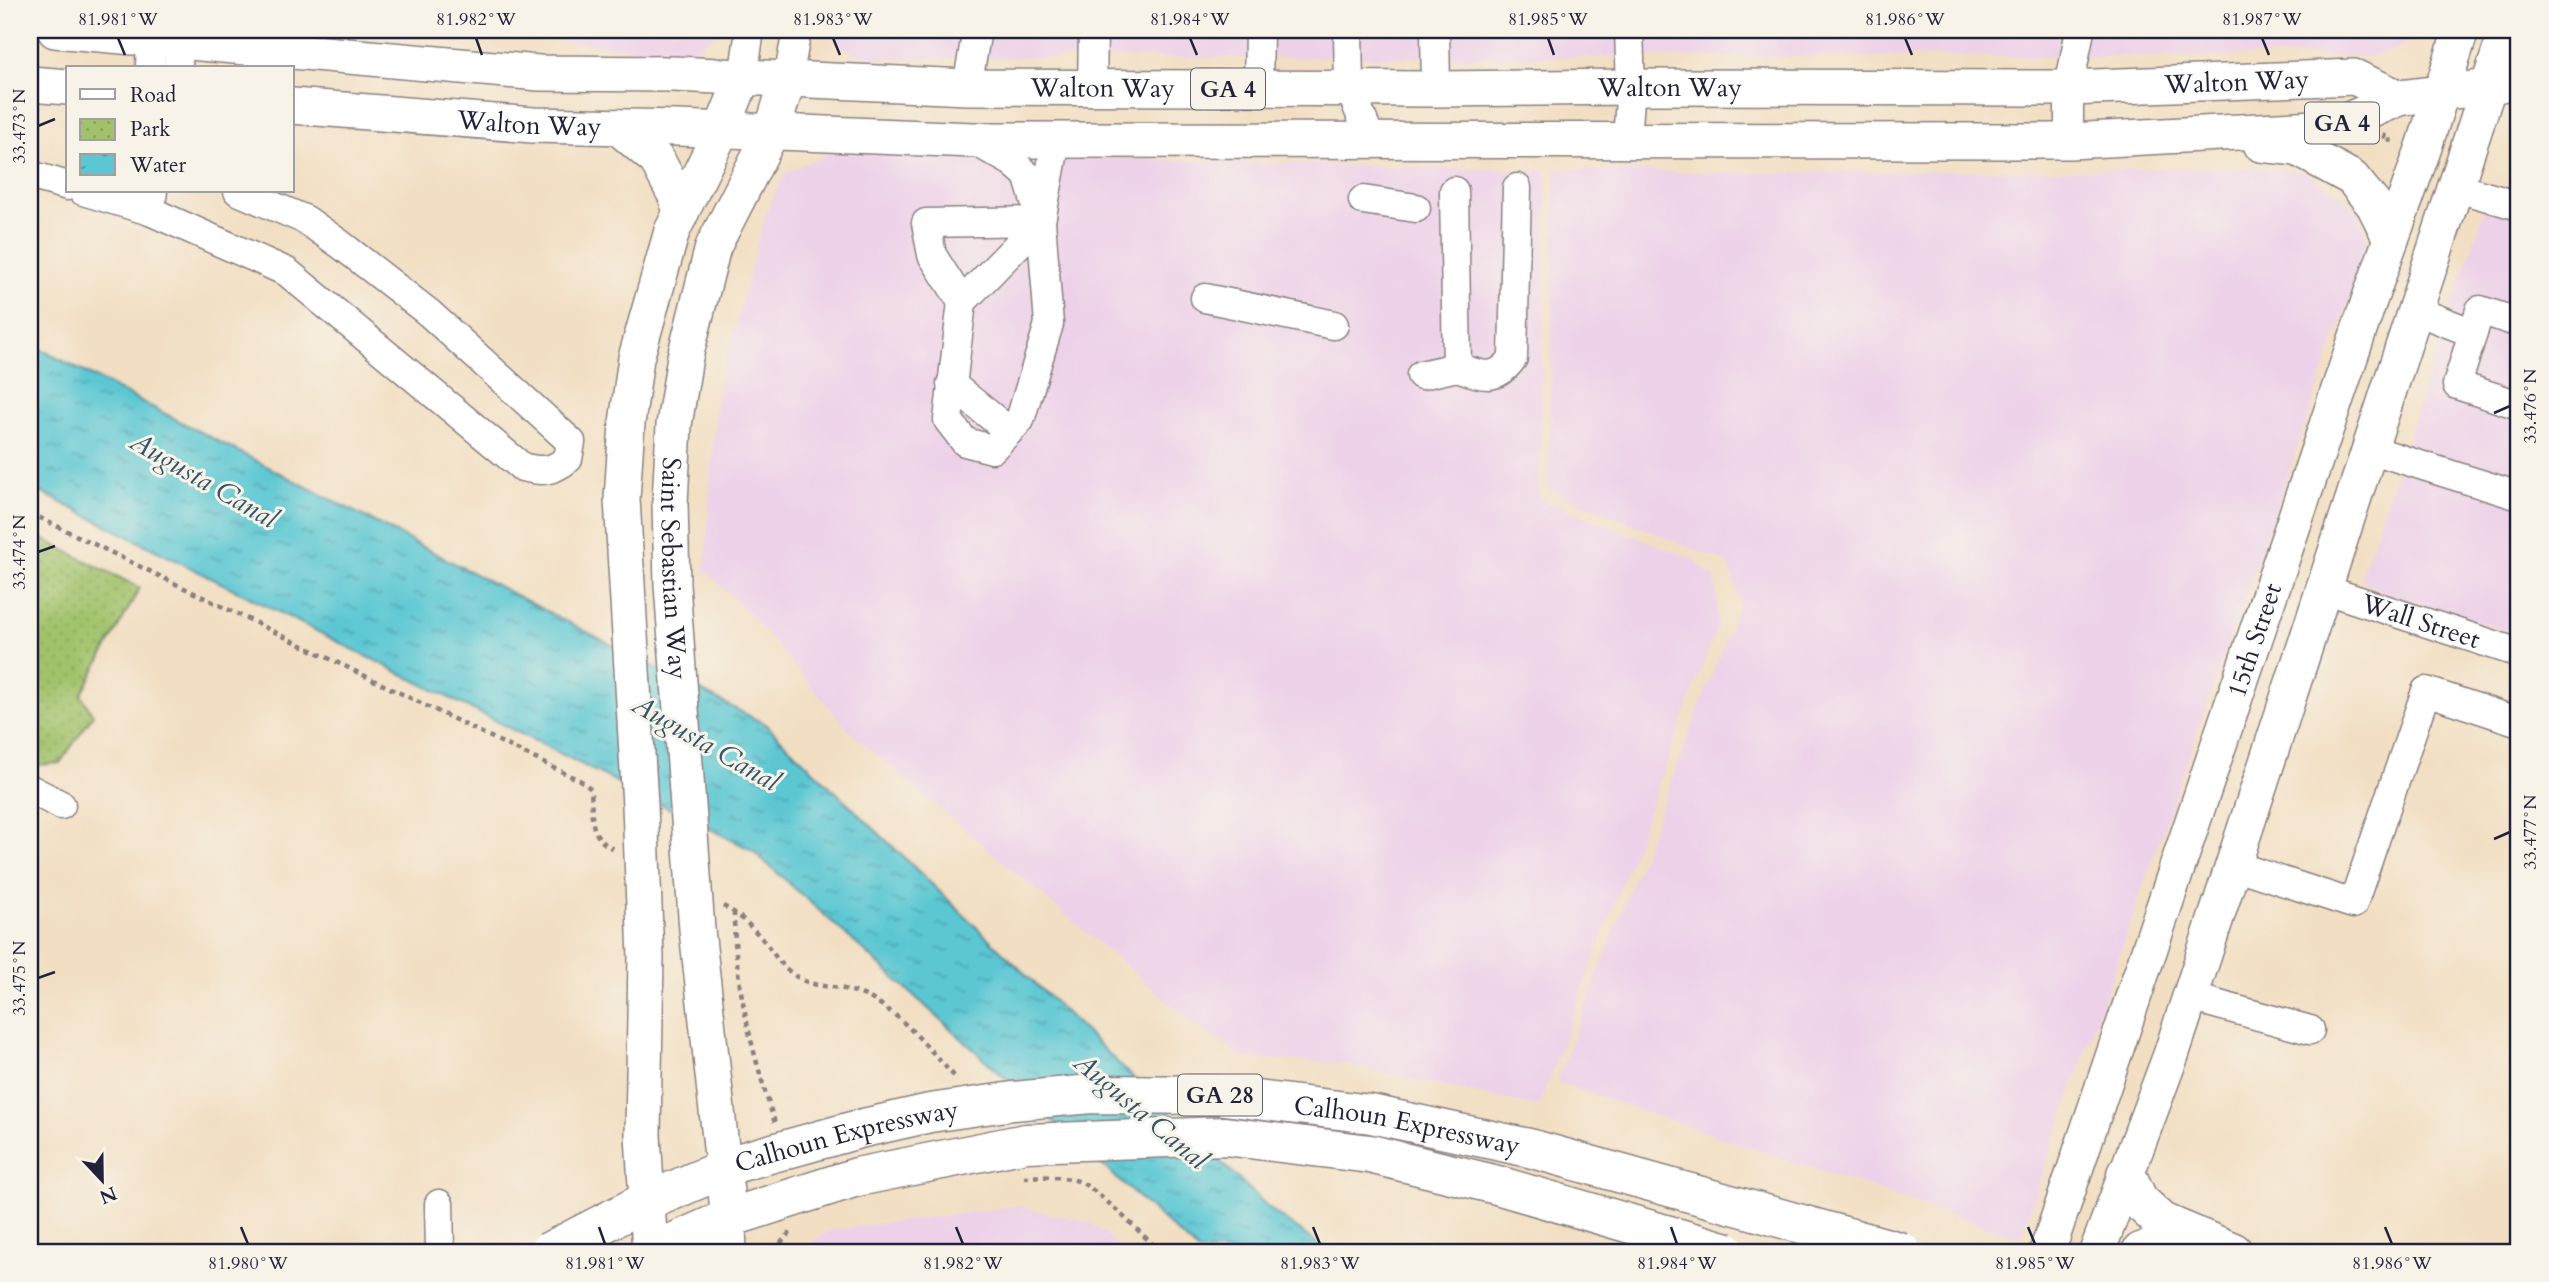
<svg xmlns="http://www.w3.org/2000/svg" width="2549" height="1282" font-family="Cardo,serif">
  <style>
    .built { fill: #edd1e9 }
    .park { fill: url(#park-dots); stroke: #627252; stroke-width: 2 }
    .water { fill: url(#water-ripples); stroke: #3e7487; stroke-width: 2 }
    .lines { fill: none; stroke-linecap: round; stroke-linejoin: round }
    .minor-casing { stroke: #8a807f; stroke-width: 31 }
    .major-casing { stroke: #8a807f; stroke-width: 38 }
    .highway-casing { stroke: #8a807f; stroke-width: 41 }
    .path { stroke: #8a807f; stroke-width: 4.5; stroke-dasharray: 5 5; stroke-linecap: butt }
    .minor { stroke: #fff; stroke-width: 28 }
    .major { stroke: #fff; stroke-width: 35 }
    .highway { stroke: #fff; stroke-width: 38 }
    .major-bridge-casing { stroke: #8a807f; stroke-width: 38; stroke-linecap: butt }
    .highway-bridge-casing { stroke: #8a807f; stroke-width: 41; stroke-linecap: butt }
    .major-bridge { stroke: #fff; stroke-width: 35 }
    .highway-bridge { stroke: #fff; stroke-width: 38 }
    .ticks { fill: none; stroke: #22223b; stroke-width: 2.5 }
    .labels { text-anchor: middle; dominant-baseline: central; stroke-width: 6; stroke-linejoin: round; paint-order: stroke }
    .shield { fill: #f7f3e8; stroke: #62616f; stroke-width: 2 }
    .shield-label { font-size: 24px; font-weight: bold; fill: #22223b }
    .street-label { font-size: 26px; fill: #22223b; stroke: #f7f3e8 }
    .water-label { font-size: 28px; font-style: italic; fill: #335469; stroke: #f7f3e8 }
    .neatline { fill: none; stroke: #22223b; stroke-width: 2.5 }
    .ticks-label { font-size: 18px; text-anchor: middle; fill: #22223b }
  </style>
  <defs>
    <pattern id="park-dots" width="8" height="8" patternUnits="userSpaceOnUse" patternTransform="scale(1.75)"><rect width="8" height="8" fill="#a1c26a"/><path d="M2 2h.1M6 6h.1" fill="none" stroke="#8aa65d" stroke-width="1.8" stroke-linecap="round"/></pattern>
    <pattern id="water-ripples" width="26" height="14" patternUnits="userSpaceOnUse" patternTransform="scale(1.75)"><rect width="26" height="14" fill="#5bc7d3"/><path d="M2 4q2-2 4 0t4 0M15 11q2-2 4 0t4 0" fill="none" stroke="#4ba1ac"/></pattern>
  </defs>
  <rect width="100%" height="100%" fill="#f7f3e8"/>
  <filter id="ink" filterUnits="userSpaceOnUse"><feTurbulence type="fractalNoise" baseFrequency=".0143" numOctaves="2"/><feDisplacementMap in="SourceGraphic" scale="14" xChannelSelector="R" yChannelSelector="G"/><feConvolveMatrix kernelMatrix="1 2 1 2 8 2 1 2 1" color-interpolation-filters="sRGB"/></filter>
  <filter id="wash" filterUnits="userSpaceOnUse"><feTurbulence type="fractalNoise" baseFrequency=".00686" numOctaves="4" result="noise"/><feDisplacementMap in="SourceGraphic" scale="28" xChannelSelector="R" yChannelSelector="G"/><feGaussianBlur stdDeviation="1.57" result="paint"/><feColorMatrix in="noise" values="0 0 0 0 0 0 0 0 0 0 0 0 0 0 0 0 0 1.4 0 .05"/><feComposite in="paint" operator="in"/></filter>
  <g filter="url(#wash)">
    <rect width="100%" height="100%" fill="#f2dfc3"/>
    <g class="built">
      <polygon points="477,30 722,30 692,51 646,51"/>
      <polygon points="826,30 2419,30 2413,39 2394,50 2371,56 869,58 840,47"/>
      <polygon points="837,150 1547,171 1539,498 1693,559 1716,579 1718,624 1539,1107 1339,1063 1244,1058 1193,1023 852,734 760,626 705,570 716,397 766,212 785,173"/>
      <polygon points="2265,168 2305,172 2342,196 2357,210 2367,238 2367,248 2020,1238 1556,1082 1740,601 1728,563 1548,489 1555,169 1720,173"/>
      <polygon points="2486,206 2519,217 2519,634 2379,591 2360,579"/>
      <polygon points="1017,1206 1091,1223 1126,1252 795,1252 831,1230"/>
    </g>
    <polygon class="park" points="30,533 140,588 81,695 93,715 60,763 30,766"/>
    <polygon class="water" points="30,344 765,724 1271,1210 1329,1252 1199,1252 752,850 30,487"/>
  </g>
  <g filter="url(#ink)">
    <g class="lines">
      <defs>
        <g id="minor">
          <polyline points="1348,30 1349,87 1372,142"/>
          <polyline points="1435,30 1436,89"/>
          <polyline points="150,68 151,30"/>
          <polyline points="178,68 179,30"/>
          <polyline points="743,77 750,30"/>
          <polyline points="788,79 797,30"/>
          <polyline points="967,87 977,30"/>
          <polyline points="1092,88 1093,30"/>
          <polyline points="1258,89 1259,30"/>
          <polyline points="1627,139 1631,87 1629,30"/>
          <polyline points="973,140 1012,162 1027,175 1039,214"/>
          <polyline points="2069,141 2069,88 2080,30"/>
          <polyline points="30,175 68,186"/>
          <polyline points="2454,187 2519,206"/>
          <polyline points="83,191 150,211 153,191"/>
          <path d="M1454,191L1457,367C1483,376 1496,382 1513,358L1517,188"/>
          <polyline points="1363,200 1416,208"/>
          <path d="M150,211L287,272L522,467C542,472 551,472 568,459L571,442L429,313L340,244L306,220L238,191"/>
          <polyline points="1041,221 962,302 948,420 965,442 992,449 1020,420 1049,324 1041,221 1056,141"/>
          <polyline points="1205,298 1334,325"/>
          <polyline points="962,302 932,255 926,223 1041,221"/>
          <polyline points="2414,310 2473,333"/>
          <polyline points="2519,323 2480,310 2457,385 2519,405"/>
          <polyline points="1421,375 1457,367"/>
          <polyline points="951,384 1009,431"/>
          <polyline points="2369,449 2519,496"/>
          <path id="s1" d="M2323,589L2519,653"/>
          <polyline points="30,789 61,805"/>
          <polyline points="2233,865 2353,904 2426,691 2519,722"/>
          <polyline points="2190,997 2310,1030"/>
          <polyline points="439,1204 440,1252"/>
        </g>
        <g id="major">
          <path id="s2" d="M55,30L539,73L673,74L967,87L1436,89L1631,87L2069,88L2354,77L2399,98"/>
          <polyline points="30,84 68,87"/>
          <path id="s3" d="M292,106L533,125L678,128L973,140L2069,141L2333,127L2399,98L2488,87L2519,80"/>
          <polyline points="618,127 657,160 676,196 681,212"/>
          <polyline points="2261,144 2297,148 2352,178 2374,205 2391,239"/>
          <polyline points="672,231 722,129 743,77"/>
          <polyline points="713,247 772,131 788,79"/>
          <path id="s4" d="M2047,1252L2370,298L2424,147L2461,30"/>
          <polyline points="2097,1252 2171,1055 2507,30"/>
        </g>
        <g id="highway">
          <polyline points="2126,1174 2139,1201 2162,1222 2233,1252"/>
          <polyline points="2141,1252 2155,1247 2203,1246"/>
        </g>
      </defs>
      <use href="#minor" class="minor-casing"/>
      <use href="#major" class="major-casing"/>
      <use href="#highway" class="highway-casing"/>
      <g class="path">
        <polyline points="2386,134 2384,140 2394,141"/>
        <path d="M30,513L583,782L591,789C593,816 587,835 613,849"/>
        <path d="M723,906C741,915 755,930 768,946C774,954 780,964 789,971C813,991 828,983 855,992C896,1005 928,1049 957,1079"/>
        <path d="M734,912C734,984 753,1055 775,1123"/>
        <path d="M1024,1177C1041,1176 1062,1176 1078,1181C1097,1188 1144,1237 1161,1252"/>
        <polyline points="775,1252 778,1246 793,1229"/>
      </g>
      <use href="#minor" class="minor"/>
      <use href="#major" class="major"/>
      <use href="#highway" class="highway"/>
      <defs>
        <g id="major-bridge">
          <path id="s5" d="M713,247L685,357L674,425L670,503L672,585L697,930L727,1201L729,1252"/>
          <polyline points="650,1252 643,1135 646,957 640,805 622,499 627,423 636,358 672,231"/>
        </g>
        <g id="highway-bridge">
          <path id="s6" d="M548,1252L639,1205L737,1163L859,1129L930,1113L1013,1101L1092,1094L1216,1095L1371,1114L1529,1148L1902,1252"/>
          <polyline points="652,1252 729,1218 857,1177 1026,1143 1225,1136 1370,1154 1497,1185 1727,1252"/>
        </g>
      </defs>
      <use href="#major-bridge" class="major-bridge-casing"/>
      <use href="#highway-bridge" class="highway-bridge-casing"/>
      <use href="#major-bridge" class="major-bridge"/>
      <use href="#highway-bridge" class="highway-bridge"/>
    </g>
  </g>
  <path class="ticks" d="M118,38L125,55M476,38L482,55M833,38L840,55M1190,38L1197,55M1548,38L1554,55M1905,38L1912,55M2262,38L2269,55M38,126L55,119M2494,413L2510,406M38,552L55,546M2494,839L2510,832M38,978L55,972M241,1227L248,1244M599,1227L605,1244M956,1227L963,1244M1313,1227L1320,1244M1671,1227L1677,1244M2028,1227L2035,1244M2385,1227L2392,1244"/>
  <g class="labels">
    <g class="shield">
      <rect x="1191" y="68.5" width="74" height="41" rx="5"/>
      <rect x="2305" y="102.5" width="74" height="41" rx="5"/>
      <rect x="1178" y="1074.5" width="84" height="41" rx="5"/>
    </g>
    <g class="shield-label">
      <text x="1228" y="89">GA 4</text>
      <text x="2342" y="123">GA 4</text>
      <text x="1220" y="1095">GA 28</text>
    </g>
    <g class="street-label">
      <text stroke="none"><textPath href="#s2" startOffset="2184">Walton Way</textPath></text>
      <text stroke="none"><textPath href="#s2" startOffset="1617">Walton Way</textPath></text>
      <text stroke="none"><textPath href="#s2" startOffset="1050">Walton Way</textPath></text>
      <text stroke="none"><textPath href="#s3" startOffset="238">Walton Way</textPath></text>
      <text stroke="none"><textPath href="#s5" startOffset="326">Saint Sebastian Way</textPath></text>
      <text stroke="none"><textPath href="#s1" startOffset="103">Wall Street</textPath></text>
      <text stroke="none"><textPath href="#s4" startOffset="646">15th Street</textPath></text>
      <text stroke="none"><textPath href="#s6" startOffset="889">Calhoun Expressway</textPath></text>
      <text stroke="none"><textPath href="#s6" startOffset="322">Calhoun Expressway</textPath></text>
    </g>
    <g class="water-label">
      <text transform="translate(204 480) rotate(30)">Augusta Canal</text>
      <text transform="translate(706 743) rotate(30)">Augusta Canal</text>
      <text transform="translate(1141 1111) rotate(40)">Augusta Canal</text>
    </g>
  </g>
  <rect width="2549" height="1282" fill="none" stroke="#f7f3e8" stroke-width="77"/>
  <rect x="66" y="66" width="228" height="126" fill="#f7f3e8" stroke="#a29fa3" stroke-width="2"/>
  <rect x="80" y="89" width="35" height="10" fill="#ffffff" stroke="#a29fa3" stroke-width="2"/>
  <text x="130" y="102" font-size="21" fill="#22223b">Road</text>
  <rect x="80" y="119" width="35" height="21" fill="url(#park-dots)" stroke="#a29fa3" stroke-width="2"/>
  <text x="130" y="136" font-size="21" fill="#22223b">Park</text>
  <rect x="80" y="154" width="35" height="21" fill="url(#water-ripples)" stroke="#a29fa3" stroke-width="2"/>
  <text x="130" y="172" font-size="21" fill="#22223b">Water</text>
  <g transform="translate(102 1180) rotate(158)" stroke="#f7f3e8" stroke-width="5" paint-order="stroke">
  <path d="M0-5L12 26L0 18L-12 26Z" fill="#22223b"/>
  <text y="-10" font-size="19" font-weight="bold" text-anchor="middle" fill="#22223b">N</text>
  </g>
  <rect x="38" y="38" width="2472" height="1206" class="neatline"/>
  <g class="ticks-label">
    <text x="118" y="25">81.981°W</text>
    <text x="476" y="25">81.982°W</text>
    <text x="833" y="25">81.983°W</text>
    <text x="1190" y="25">81.984°W</text>
    <text x="1548" y="25">81.985°W</text>
    <text x="1905" y="25">81.986°W</text>
    <text x="2262" y="25">81.987°W</text>
    <text transform="translate(19 126) rotate(-90)" y="6">33.473°N</text>
    <text transform="translate(2530 406) rotate(-90)" y="6">33.476°N</text>
    <text transform="translate(19 552) rotate(-90)" y="6">33.474°N</text>
    <text transform="translate(2530 832) rotate(-90)" y="6">33.477°N</text>
    <text transform="translate(19 978) rotate(-90)" y="6">33.475°N</text>
    <text x="248" y="1269">81.980°W</text>
    <text x="605" y="1269">81.981°W</text>
    <text x="963" y="1269">81.982°W</text>
    <text x="1320" y="1269">81.983°W</text>
    <text x="1677" y="1269">81.984°W</text>
    <text x="2035" y="1269">81.985°W</text>
    <text x="2392" y="1269">81.986°W</text>
  </g>
</svg>
